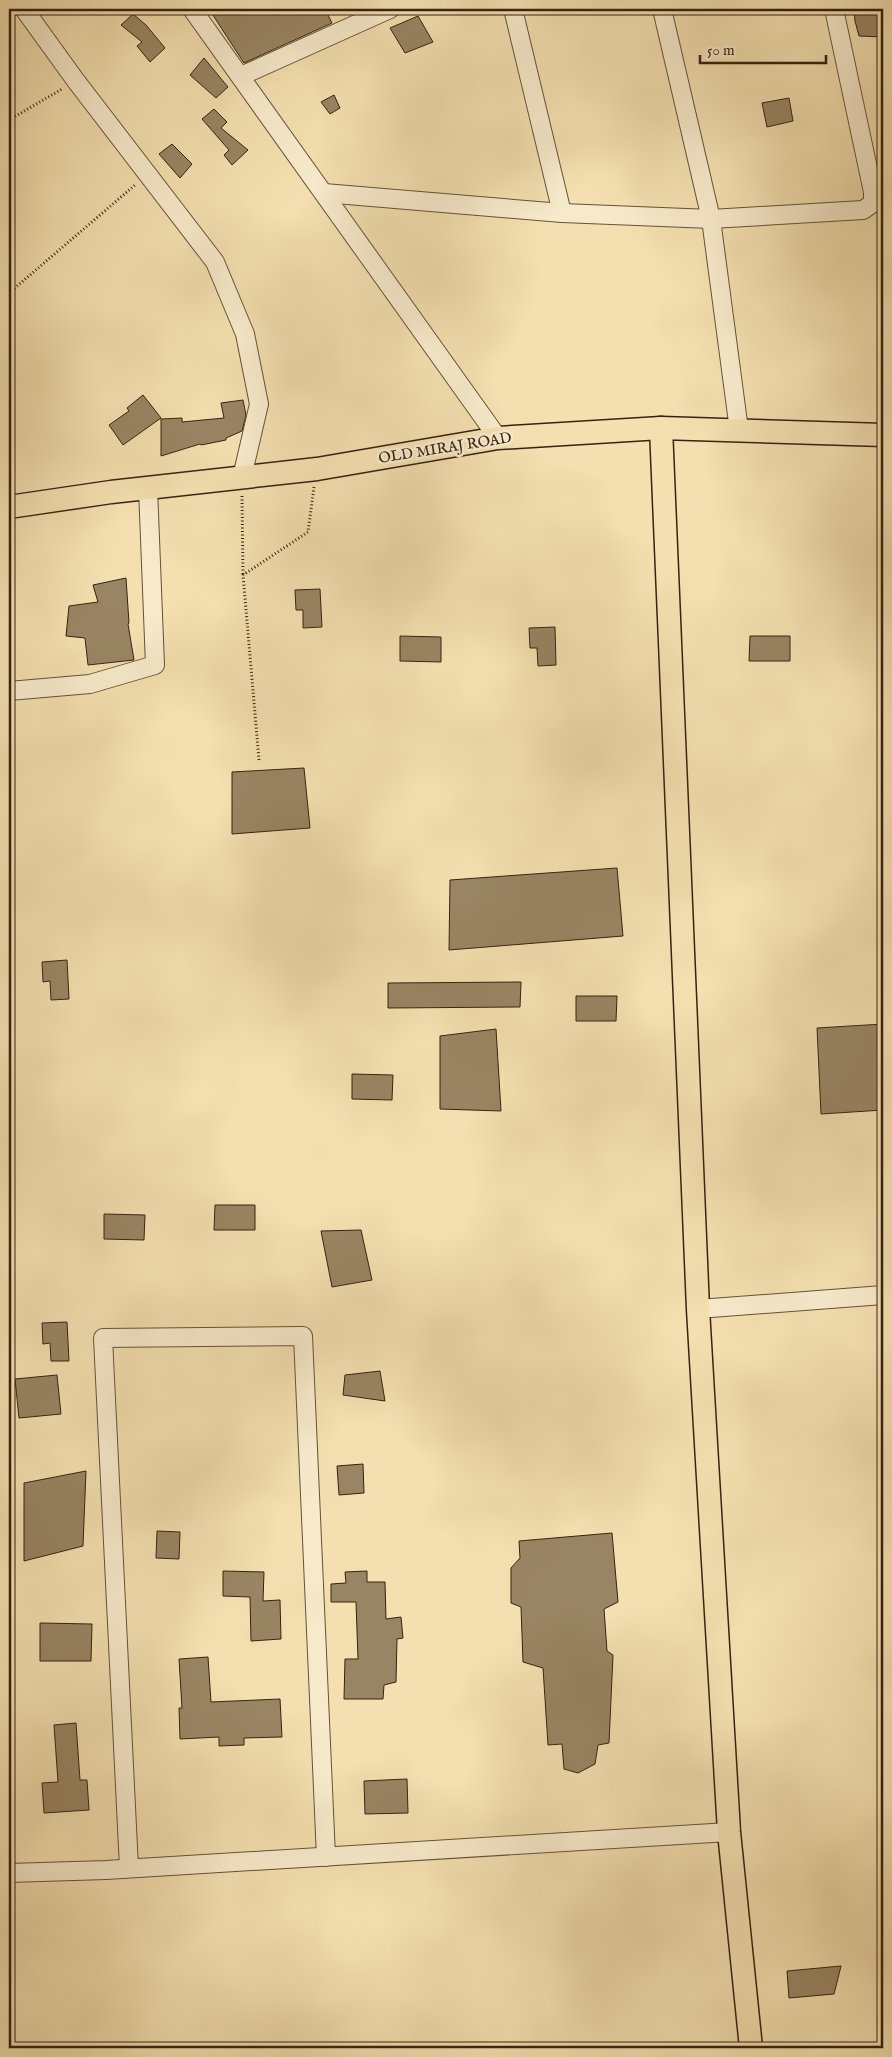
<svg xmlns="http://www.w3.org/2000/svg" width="892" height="2057" font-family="'IM FELL English',serif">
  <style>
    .building { fill: #988563; stroke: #362311 }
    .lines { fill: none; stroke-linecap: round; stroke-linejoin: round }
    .minor-casing { stroke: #655238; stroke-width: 20 }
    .major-casing { stroke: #362311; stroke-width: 25 }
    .path { stroke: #362311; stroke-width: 3; stroke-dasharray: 1 2.5; stroke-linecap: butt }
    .minor { stroke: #f7eacb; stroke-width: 18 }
    .major { stroke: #f3dfaf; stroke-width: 22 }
    .labels { text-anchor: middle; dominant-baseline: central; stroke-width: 5; stroke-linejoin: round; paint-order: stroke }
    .street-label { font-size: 15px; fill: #362311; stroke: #f7eacb }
  </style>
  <rect width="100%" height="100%" fill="#f3dfaf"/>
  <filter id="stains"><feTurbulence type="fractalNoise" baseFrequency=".004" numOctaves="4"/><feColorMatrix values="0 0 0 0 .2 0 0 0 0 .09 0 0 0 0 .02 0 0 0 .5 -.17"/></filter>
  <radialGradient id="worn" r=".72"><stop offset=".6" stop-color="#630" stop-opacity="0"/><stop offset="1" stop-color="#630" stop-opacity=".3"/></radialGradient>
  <g class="building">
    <polygon points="209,9 325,9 332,23 244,63"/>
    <polygon points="854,9 883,9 883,37 859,36 855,21"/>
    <polygon points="133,14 146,25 165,48 150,62 137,46 142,42 121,25"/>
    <polygon points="418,16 433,42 405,53 390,28"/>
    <polygon points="204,58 228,87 216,98 190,75"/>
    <polygon points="334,95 340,108 330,114 321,102"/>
    <polygon points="789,98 793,121 767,127 762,103"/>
    <polygon points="214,109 227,122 221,128 248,150 232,165 224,155 229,150 202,119"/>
    <polygon points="172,144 192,164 180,178 159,154"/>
    <polygon points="143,395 161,418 123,445 109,425 129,411 127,408"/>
    <polygon points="243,400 246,415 242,431 226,438 226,440 201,445 200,444 161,456 161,419 182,418 182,422 224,418 221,403"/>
    <polygon points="126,578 129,623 128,624 134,660 88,665 85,638 66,636 69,606 98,602 93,585"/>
    <polygon points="320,589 322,627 303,628 303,610 296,610 295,590"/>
    <polygon points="555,627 556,665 538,666 537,648 530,648 529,628"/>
    <polygon points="400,636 441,637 441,662 400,661"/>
    <polygon points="750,636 790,636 790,661 749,661"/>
    <polygon points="304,768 310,828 232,834 232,772"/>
    <polygon points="617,868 623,936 449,950 450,880"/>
    <polygon points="67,960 69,999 51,1000 50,981 43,982 42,962"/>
    <polygon points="521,982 520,1007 388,1008 388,983"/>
    <polygon points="576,996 617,996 616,1021 576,1021"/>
    <polygon points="883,1024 883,1110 821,1114 817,1028"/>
    <polygon points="496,1029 501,1111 440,1109 440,1036"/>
    <polygon points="352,1074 393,1075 392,1100 352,1099"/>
    <polygon points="215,1205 255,1205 255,1230 214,1230"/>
    <polygon points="104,1214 145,1215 144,1240 104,1239"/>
    <polygon points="361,1230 372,1280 332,1287 321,1231"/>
    <polygon points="67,1322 69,1361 51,1361 50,1343 43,1344 42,1323"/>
    <polygon points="380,1371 385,1401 343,1395 345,1375"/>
    <polygon points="57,1375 61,1414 19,1418 15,1379"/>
    <polygon points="363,1464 364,1493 339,1495 337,1466"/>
    <polygon points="86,1471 83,1546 24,1561 24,1483"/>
    <polygon points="157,1531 180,1532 179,1559 156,1558"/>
    <polygon points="612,1533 618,1602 604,1609 607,1651 613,1655 609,1743 598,1745 595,1764 578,1773 564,1769 562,1744 548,1745 543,1668 523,1662 521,1607 511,1603 511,1568 520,1558 519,1541"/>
    <polygon points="223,1571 264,1572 263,1601 280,1600 281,1639 251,1641 250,1597 223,1596"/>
    <polygon points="367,1571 367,1582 385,1582 386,1619 401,1617 403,1638 397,1639 396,1682 384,1685 383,1699 344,1699 345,1659 358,1659 356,1602 331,1602 331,1584 346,1583 345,1572"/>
    <polygon points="40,1623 92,1624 91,1661 40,1661"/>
    <polygon points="208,1657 211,1702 280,1699 282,1737 244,1738 244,1745 219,1746 219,1737 180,1739 179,1708 182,1708 179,1659"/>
    <polygon points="76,1723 80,1780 87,1780 89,1810 44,1813 42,1783 58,1782 54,1725"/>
    <polygon points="407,1779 408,1813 365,1814 364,1781"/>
    <polygon points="841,1966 834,1994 789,1998 787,1971"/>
  </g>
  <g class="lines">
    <defs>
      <g id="minor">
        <polyline points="24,9 76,81 215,262 245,334 259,404 242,477"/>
        <polyline points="192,9 498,438"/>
        <polyline points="513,9 562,213"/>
        <polyline points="662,9 711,219 739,430"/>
        <polyline points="241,76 390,9"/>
        <polyline points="324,193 562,213 711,219 863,210 873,203 873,192 834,9"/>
        <polyline points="9,691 90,684 155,665 148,488"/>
        <polyline points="698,1309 883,1295"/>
        <polyline points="129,1868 103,1338 303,1336 326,1857"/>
        <polyline points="9,1873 106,1870 729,1832"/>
      </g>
      <g id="major">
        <polyline points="661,428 698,1309 729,1832 751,2048"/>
        <polyline points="9,507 111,492 317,469 498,438 661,428 883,435"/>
      </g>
    </defs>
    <use href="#minor" class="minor-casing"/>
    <use href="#major" class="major-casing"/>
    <g class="path">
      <polyline points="9,120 62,89"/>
      <polyline points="9,293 135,185"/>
      <polyline points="242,496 243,574"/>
      <polyline points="259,760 243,575 308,532 314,487"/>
    </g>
    <use href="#minor" class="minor"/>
    <use href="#major" class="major"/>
  </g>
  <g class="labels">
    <g class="street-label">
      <text transform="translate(445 448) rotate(-9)">OLD MIRAJ ROAD</text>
    </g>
  </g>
  <rect width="892" height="2057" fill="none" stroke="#f3dfaf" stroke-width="30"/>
  <rect x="10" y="10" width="872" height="2037" fill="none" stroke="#362311" stroke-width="2.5"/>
  <rect x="15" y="15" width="862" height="2027" fill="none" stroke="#362311"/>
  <path d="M700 55v8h126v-8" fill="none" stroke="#362311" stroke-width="2.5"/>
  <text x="707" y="55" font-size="15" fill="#362311" stroke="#f7eacb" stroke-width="4" paint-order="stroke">50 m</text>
  <rect width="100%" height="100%" filter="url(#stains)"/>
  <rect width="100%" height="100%" fill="url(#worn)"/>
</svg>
